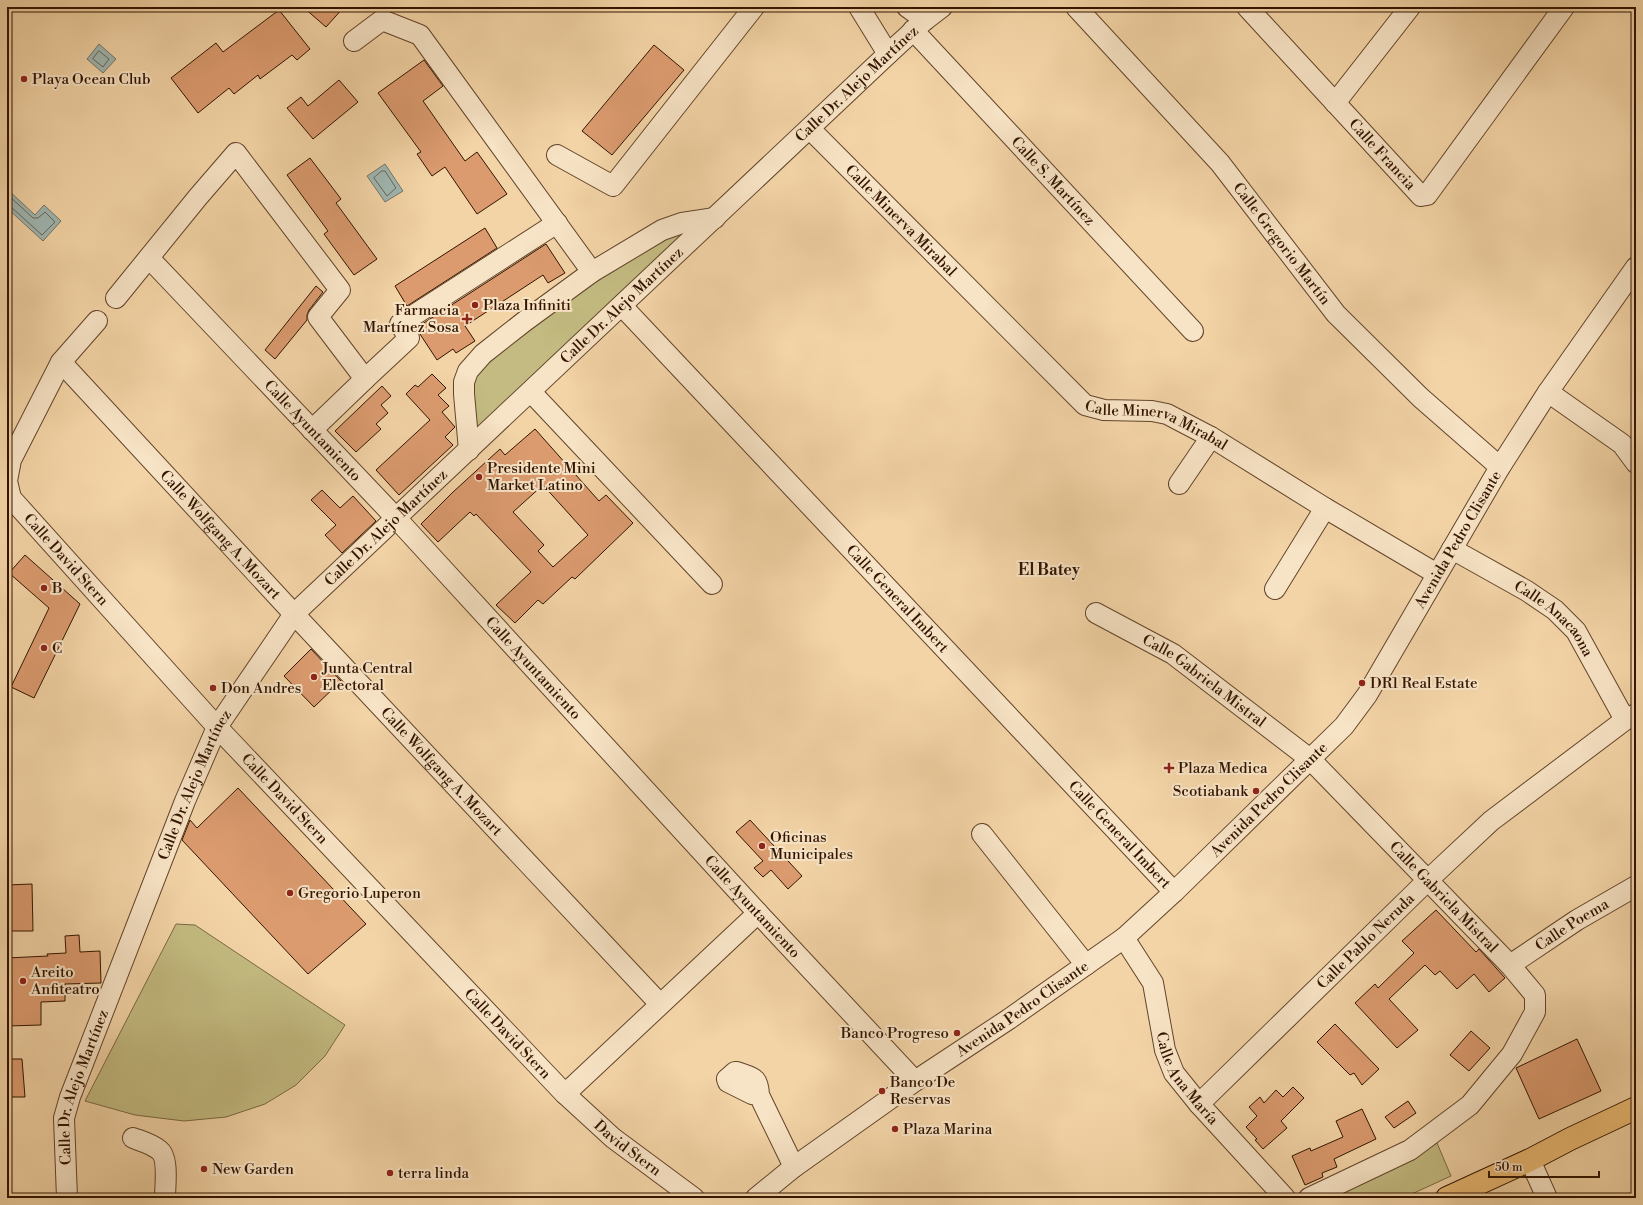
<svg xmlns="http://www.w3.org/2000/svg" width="1643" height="1205" font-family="'Libre Bodoni',serif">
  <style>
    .green { fill: #c3bb81; stroke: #7a6840 }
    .water { fill: #9fb6b1; stroke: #73756a }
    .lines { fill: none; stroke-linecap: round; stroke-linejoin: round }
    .shore { stroke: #686558; stroke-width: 1 }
    .building { fill: #db9b6f; stroke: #321400; fill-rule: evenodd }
    .minor-casing { stroke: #62442a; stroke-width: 22 }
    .major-casing { stroke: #321400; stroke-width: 24 }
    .minor { stroke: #f7e3c5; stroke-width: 20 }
    .major { stroke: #eaba73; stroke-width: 22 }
    .poi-dot { fill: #8f2418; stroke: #f7e3c5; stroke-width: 1.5 }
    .labels { text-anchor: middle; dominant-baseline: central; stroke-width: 4; stroke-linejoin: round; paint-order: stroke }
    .poi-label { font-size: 15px; fill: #321400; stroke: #f7e3c5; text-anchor: start }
    .street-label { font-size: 15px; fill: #321400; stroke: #f7e3c5 }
    .neighbourhood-label { font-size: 16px; font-weight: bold; fill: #321400; stroke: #f7e3c5 }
  </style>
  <rect width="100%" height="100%" fill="#f3d4a6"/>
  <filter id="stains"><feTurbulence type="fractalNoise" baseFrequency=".005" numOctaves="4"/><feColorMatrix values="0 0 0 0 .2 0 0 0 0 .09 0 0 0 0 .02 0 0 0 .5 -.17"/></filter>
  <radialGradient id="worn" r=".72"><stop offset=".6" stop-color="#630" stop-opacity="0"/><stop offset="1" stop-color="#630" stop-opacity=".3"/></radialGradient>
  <g class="green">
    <polygon points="701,222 477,437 473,375 488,357 662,232"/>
    <polygon points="176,924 195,925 345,1025 325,1056 296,1085 265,1104 226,1117 184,1121 135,1115 85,1101"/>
    <polygon points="1437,1143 1451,1176 1403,1198 1327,1198"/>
  </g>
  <g class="water">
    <polygon points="99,44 116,59 103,73 87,59"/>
    <polygon points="385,164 403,191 385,202 367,176"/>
    <polygon points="7,189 35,215 44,205 61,221 43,241 7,208"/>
  </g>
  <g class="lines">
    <g class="shore">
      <polygon points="99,51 109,59 103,67 93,59"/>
      <polygon points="382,171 385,171 396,188 387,196 374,178"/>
      <polyline points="7,194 33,218 38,218 45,212 55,222 42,235 11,207 7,206"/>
    </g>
  </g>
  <g class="building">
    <polygon points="303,7 344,7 326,27"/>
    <polygon points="279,10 310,49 297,60 292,55 260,79 258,75 234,94 229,88 198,113 171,78 216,43 223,52"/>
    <polygon points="654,45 684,70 612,155 582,131"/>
    <polygon points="424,60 443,86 423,101 465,161 477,152 507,194 477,214 445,167 432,176 417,154 421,152 378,93"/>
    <polygon points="339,80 358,102 313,139 287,108 301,97 308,106"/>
    <polygon points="310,158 341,199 336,203 377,259 354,275 324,234 328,231 287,175"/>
    <polygon points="485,228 497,248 407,306 395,286"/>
    <polygon points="546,244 565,273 548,283 543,275 465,326 475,341 456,353 453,349 437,360 416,328"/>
    <polygon points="316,286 323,292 309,310 307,315 307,320 275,359 265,350"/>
    <polygon points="432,374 446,388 438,395 449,406 442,412 455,427 445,437 453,445 399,495 376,470 430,420 406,394 415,385 418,387"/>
    <polygon points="382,386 391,396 381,405 388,413 376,424 381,429 356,452 335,431"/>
    <path d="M535,429L599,501L606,495L633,523L575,579L572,577L543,604L538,600L515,623L496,605L531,572L476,514L474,516L470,512L438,542L421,524L452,493L500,449L505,455ZM543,485L588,535L553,567L538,551L544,545L513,512Z"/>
    <polygon points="322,490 340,508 353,496 376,521 342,553 325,535 336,525 311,500"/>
    <polygon points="25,555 80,604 34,698 11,687 49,608 9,573"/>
    <polygon points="311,649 341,681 314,707 284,676"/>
    <polygon points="238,788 366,924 308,974 182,840 190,820 197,828"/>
    <polygon points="750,820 802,876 788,889 771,870 763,877 754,868 763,861 736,832"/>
    <polygon points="32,884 33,931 7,931 7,885"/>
    <polygon points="1436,910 1476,952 1479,949 1505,978 1489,992 1474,974 1457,989 1440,971 1435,975 1425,965 1389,999 1418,1030 1397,1048 1355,1003 1375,984 1378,988 1414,953 1402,941"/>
    <polygon points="79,935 80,952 100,951 101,983 65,984 65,1001 41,1002 41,1025 7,1026 7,958 48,956 47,954 66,953 65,936"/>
    <polygon points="1335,1024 1379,1069 1362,1085 1354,1073 1350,1075 1317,1042"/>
    <polygon points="1471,1031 1490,1048 1469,1071 1450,1055"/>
    <polygon points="1577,1039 1601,1091 1539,1119 1516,1068"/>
    <polygon points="7,1059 22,1059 25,1097 7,1097"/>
    <polygon points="1293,1087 1304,1098 1281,1121 1287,1128 1263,1149 1255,1140 1257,1139 1246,1127 1257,1116 1249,1107 1260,1097 1264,1103 1276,1090 1283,1097"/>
    <polygon points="1408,1101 1416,1113 1394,1128 1385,1117"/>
    <polygon points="1362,1109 1376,1139 1334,1159 1337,1167 1322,1173 1323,1177 1305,1185 1292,1156 1310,1148 1311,1151 1343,1137 1336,1121"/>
  </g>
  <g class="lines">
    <defs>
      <g id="minor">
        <polyline points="859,7 888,54"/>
        <polyline points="907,7 925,20"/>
        <path id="s1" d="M1076,7L1220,163L1336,314L1421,398L1500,467"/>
        <path id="s2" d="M1247,7L1421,196L1427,195L1564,7"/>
        <path id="s3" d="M913,30L1193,331"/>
        <polyline points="354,41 382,20 420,35 592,272"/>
        <polyline points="1335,103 1410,7"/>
        <path id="s4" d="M810,129L1085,405L1104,410L1152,411L1167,414L1211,437L1325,508L1437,574"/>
        <polyline points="557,155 613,186 754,7"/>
        <path id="s5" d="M149,258L396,518L758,913L915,1081"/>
        <polyline points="116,298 198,197 236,153 340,290 318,317 365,379 409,338 400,324 557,223"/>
        <path id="s6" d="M622,306L1174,892"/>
        <path id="s7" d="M97,321L61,362L11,460L7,481L11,498L217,727L565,1094L613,1138L694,1198"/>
        <path id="s8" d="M61,362L294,614L660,1004"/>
        <polyline points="531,392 712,584"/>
        <polyline points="1548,392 1622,444 1636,463"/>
        <polyline points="312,430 365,379"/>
        <polyline points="469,450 464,394 464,382 468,371 483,354 525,321 592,272 662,230 682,223 715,218"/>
        <polyline points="1179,484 1211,437"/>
        <path id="s9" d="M1452,549L1527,591L1555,610L1576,631L1625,720"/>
        <polyline points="1275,589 1325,508"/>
        <path id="s10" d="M1096,613L1173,654L1310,759L1510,965L1535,995V1012L1512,1054L1470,1105L1410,1150L1309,1198"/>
        <polyline points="982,834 1086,965"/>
        <path id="s11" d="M1124,938L1153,983L1165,1050L1174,1073L1199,1104L1285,1198"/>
        <path id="s12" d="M1510,965L1577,920L1636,886"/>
        <polyline points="565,1094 758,913"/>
        <path d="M759,1095C758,1076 753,1078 737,1072H735L727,1079L728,1082L752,1094L759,1095L794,1167"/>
        <path id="s13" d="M1199,1104L1428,880L1491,821L1625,720L1636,714"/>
        <path d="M133,1138C141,1141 152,1144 159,1150C169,1157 165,1186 165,1198"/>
        <polyline points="1530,1160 1547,1198"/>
        <path id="s14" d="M67,1198L64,1118L70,1097L185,801L217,727L294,614L888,54L925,20L942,7"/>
        <path id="s15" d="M756,1198L794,1167L915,1081L1009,1019L1124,938L1174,892L1344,726L1367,695L1500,467L1548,392L1636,267"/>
      </g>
      <polyline id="major" points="1447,1198 1530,1160 1570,1139 1636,1108"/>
    </defs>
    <use href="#minor" class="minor-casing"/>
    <use href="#major" class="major-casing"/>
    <use href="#minor" class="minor"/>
    <use href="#major" class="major"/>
  </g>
  <g class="poi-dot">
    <circle cx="24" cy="79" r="4"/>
    <circle cx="475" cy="305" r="4"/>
    <path d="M465 313h4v4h4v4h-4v4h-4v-4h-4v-4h4z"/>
    <circle cx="479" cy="477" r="4"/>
    <circle cx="44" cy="588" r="4"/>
    <circle cx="44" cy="648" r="4"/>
    <circle cx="314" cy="677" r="4"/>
    <circle cx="1362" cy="683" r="4"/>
    <circle cx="213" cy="688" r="4"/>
    <path d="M1167 762h4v4h4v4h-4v4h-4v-4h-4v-4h4z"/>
    <circle cx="1256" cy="791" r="4"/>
    <circle cx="762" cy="846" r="4"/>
    <circle cx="290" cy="893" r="4"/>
    <circle cx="23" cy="981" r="4"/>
    <circle cx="957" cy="1033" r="4"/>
    <circle cx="882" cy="1091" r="4"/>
    <circle cx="895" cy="1129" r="4"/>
    <circle cx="204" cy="1169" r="4"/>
    <circle cx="390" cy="1173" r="4"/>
  </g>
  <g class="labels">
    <g class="poi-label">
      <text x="32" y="79">Playa Ocean Club</text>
      <text x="483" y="305">Plaza Infiniti</text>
      <text x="459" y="310" text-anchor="end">Farmacia<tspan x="459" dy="17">Martínez Sosa</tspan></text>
      <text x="487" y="468">Presidente Mini<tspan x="487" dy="17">Market Latino</tspan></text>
      <text x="52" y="588">B</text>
      <text x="52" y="648">C</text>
      <text x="322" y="668">Junta Central<tspan x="322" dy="17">Electoral</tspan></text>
      <text x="1370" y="683">DR1 Real Estate</text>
      <text x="221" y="688">Don Andres</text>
      <text x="1178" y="768">Plaza Medica</text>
      <text x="1248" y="791" text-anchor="end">Scotiabank</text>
      <text x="770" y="837">Oficinas<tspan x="770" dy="17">Municipales</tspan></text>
      <text x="298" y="893">Gregorio Luperon</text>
      <text x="31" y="972">Areito<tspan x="31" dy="17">Anfiteatro</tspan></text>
      <text x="949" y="1033" text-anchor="end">Banco Progreso</text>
      <text x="890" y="1082">Banco De<tspan x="890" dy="17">Reservas</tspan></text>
      <text x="903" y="1129">Plaza Marina</text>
      <text x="212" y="1169">New Garden</text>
      <text x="398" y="1173">terra linda</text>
    </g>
    <g class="street-label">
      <text stroke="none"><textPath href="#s14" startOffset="1410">Calle Dr. Alejo Martínez</textPath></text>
      <text stroke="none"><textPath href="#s2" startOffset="200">Calle Francia</textPath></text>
      <text stroke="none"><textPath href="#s3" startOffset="206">Calle S. Martínez</textPath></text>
      <text stroke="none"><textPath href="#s4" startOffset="129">Calle Minerva Mirabal</textPath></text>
      <text stroke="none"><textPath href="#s1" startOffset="314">Calle Gregorio Martín</textPath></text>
      <text stroke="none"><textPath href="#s14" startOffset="1087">Calle Dr. Alejo Martínez</textPath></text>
      <text stroke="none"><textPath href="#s4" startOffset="465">Calle Minerva Mirabal</textPath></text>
      <text stroke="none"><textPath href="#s5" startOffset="238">Calle Ayuntamiento</textPath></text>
      <text stroke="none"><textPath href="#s14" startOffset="763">Calle Dr. Alejo Martínez</textPath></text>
      <text stroke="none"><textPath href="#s8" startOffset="235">Calle Wolfgang A. Mozart</textPath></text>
      <text stroke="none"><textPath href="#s15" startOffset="975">Avenida Pedro Clisante</textPath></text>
      <text stroke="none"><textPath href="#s7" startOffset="286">Calle David Stern</textPath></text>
      <text stroke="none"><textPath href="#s6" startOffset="402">Calle General Imbert</textPath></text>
      <text stroke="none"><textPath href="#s9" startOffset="125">Calle Anacaona</textPath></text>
      <text stroke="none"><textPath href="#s5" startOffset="562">Calle Ayuntamiento</textPath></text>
      <text stroke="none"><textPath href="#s10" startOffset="128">Calle Gabriela Mistral</textPath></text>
      <text stroke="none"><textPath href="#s8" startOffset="559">Calle Wolfgang A. Mozart</textPath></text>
      <text stroke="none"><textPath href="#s14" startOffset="438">Calle Dr. Alejo Martínez</textPath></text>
      <text stroke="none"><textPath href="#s7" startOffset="610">Calle David Stern</textPath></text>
      <text stroke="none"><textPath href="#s15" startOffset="651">Avenida Pedro Clisante</textPath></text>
      <text stroke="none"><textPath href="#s6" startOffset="726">Calle General Imbert</textPath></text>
      <text stroke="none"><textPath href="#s10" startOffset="452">Calle Gabriela Mistral</textPath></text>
      <text stroke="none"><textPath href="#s5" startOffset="886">Calle Ayuntamiento</textPath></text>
      <text stroke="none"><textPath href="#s12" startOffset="74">Calle Poema</textPath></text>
      <text stroke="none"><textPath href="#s13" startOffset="233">Calle Pablo Neruda</textPath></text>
      <text stroke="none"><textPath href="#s15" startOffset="327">Avenida Pedro Clisante</textPath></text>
      <text stroke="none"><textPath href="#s7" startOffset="934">Calle David Stern</textPath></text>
      <text stroke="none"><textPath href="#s11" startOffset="157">Calle Ana María</textPath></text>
      <text stroke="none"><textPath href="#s14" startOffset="114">Calle Dr. Alejo Martínez</textPath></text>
      <text stroke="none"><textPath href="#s7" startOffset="1100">David Stern</textPath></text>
    </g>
    <g class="neighbourhood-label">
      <text x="1049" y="570">El Batey</text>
    </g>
  </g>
  <rect width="1643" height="1205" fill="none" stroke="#f3d4a6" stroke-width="24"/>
  <rect x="8" y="8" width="1627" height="1189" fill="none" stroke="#321400" stroke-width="2"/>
  <rect x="12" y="12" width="1619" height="1181" fill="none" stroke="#321400"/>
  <path d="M1489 1171v6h110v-6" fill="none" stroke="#321400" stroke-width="2"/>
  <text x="1495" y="1171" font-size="12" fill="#321400" stroke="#f7e3c5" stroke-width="3" paint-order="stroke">50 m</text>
  <rect width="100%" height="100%" filter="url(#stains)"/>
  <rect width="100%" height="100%" fill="url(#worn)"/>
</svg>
